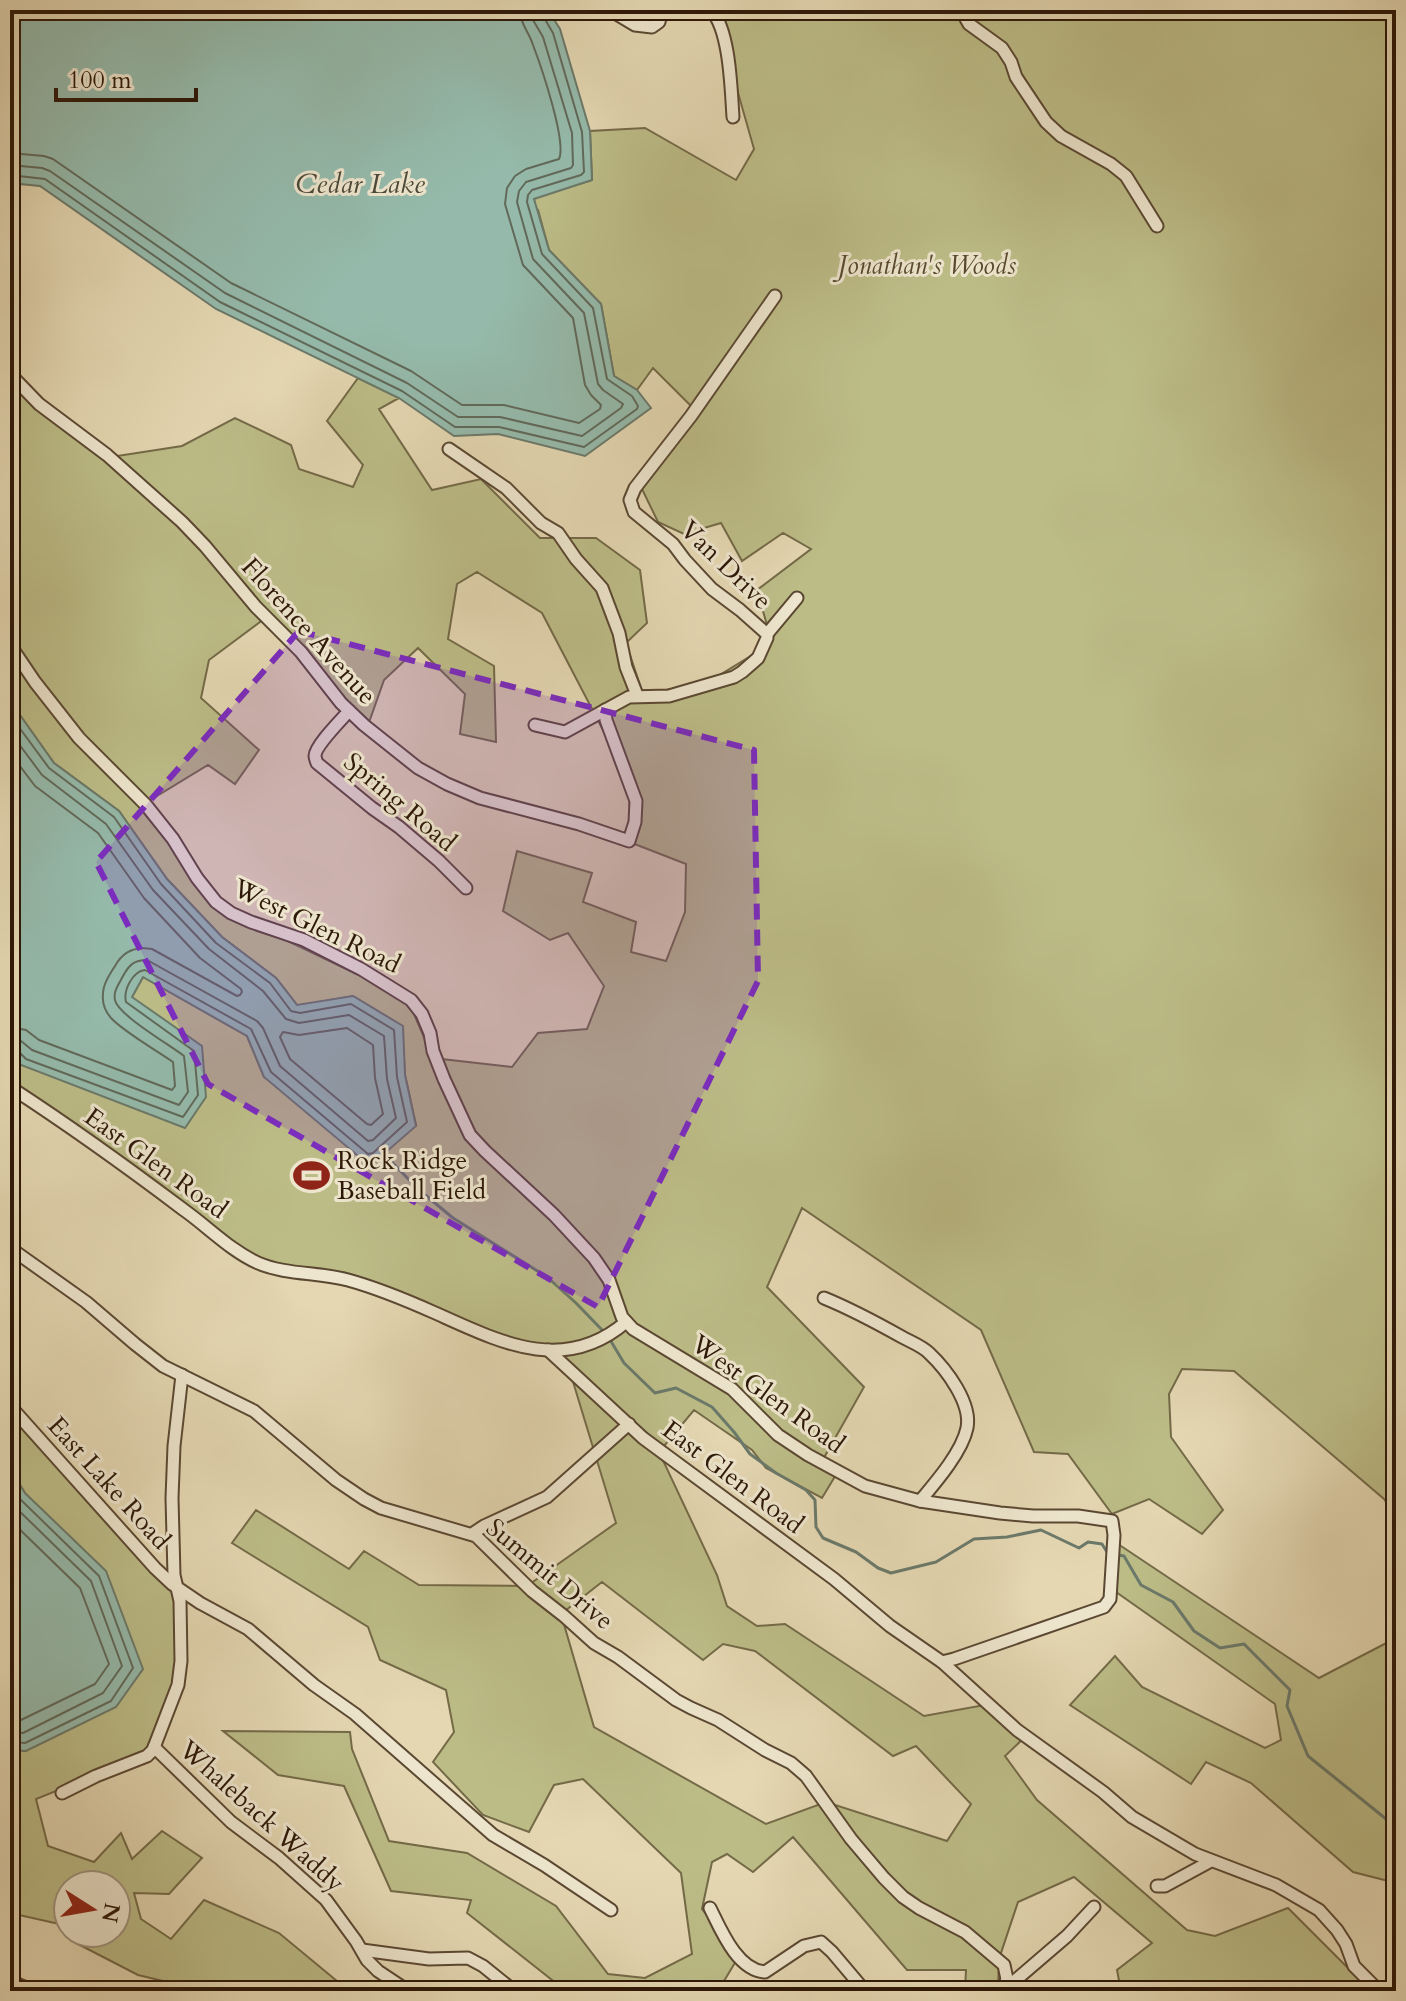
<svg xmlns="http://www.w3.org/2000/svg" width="1406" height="2001" font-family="Cardo,serif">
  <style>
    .green { fill: #bcbc87; stroke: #746a48; stroke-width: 2; fill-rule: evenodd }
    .water { fill: #95baab; stroke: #6b796a; stroke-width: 2 }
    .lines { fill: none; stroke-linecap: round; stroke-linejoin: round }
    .shore { stroke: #61695a; stroke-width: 2 }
    .stream { stroke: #6b796a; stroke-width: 3 }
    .minor-casing { stroke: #5b4832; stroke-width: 15 }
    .minor { stroke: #ede5cd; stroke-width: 11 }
    .marked { fill: #7b2cbf; fill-opacity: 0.2; stroke: #7b2cbf; stroke-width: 6; stroke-dasharray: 16 10; stroke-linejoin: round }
    .labels { text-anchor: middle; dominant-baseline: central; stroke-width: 6; stroke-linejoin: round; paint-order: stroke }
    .park-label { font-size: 26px; font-style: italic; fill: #58492e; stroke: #ede5cd }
    .street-label { font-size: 26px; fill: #2d1808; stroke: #ede5cd }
    .poi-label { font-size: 26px; fill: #2d1808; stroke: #ede5cd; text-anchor: start }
    .water-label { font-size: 28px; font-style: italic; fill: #4c4939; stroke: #ede5cd }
  </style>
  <rect width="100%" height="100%" fill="#e4d7b2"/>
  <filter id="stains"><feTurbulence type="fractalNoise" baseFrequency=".0025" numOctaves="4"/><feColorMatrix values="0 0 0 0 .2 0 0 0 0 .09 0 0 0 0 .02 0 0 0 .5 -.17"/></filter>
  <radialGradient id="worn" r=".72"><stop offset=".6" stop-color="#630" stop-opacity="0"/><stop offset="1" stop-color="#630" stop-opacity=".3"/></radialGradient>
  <g class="green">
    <path d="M709,10H1396V1517L1384,1499L1234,1371L1182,1369L1169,1394L1171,1437L1223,1510L1202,1534L1149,1499L1112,1514L1068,1454L1034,1452L981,1330L802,1208L767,1287L864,1387L821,1463L837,1473L822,1498L766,1468L752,1450L694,1410L659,1452L717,1575L727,1606L757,1626L785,1624L924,1716L990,1704L1027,1735L1005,1756L1037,1800L1187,1930L1215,1936L1288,1908L1371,1991H1121L1117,1970L1152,1943L1074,1877L1018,1902L999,1959L998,1991H965L966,1970H907L793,1837L753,1872L727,1854L712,1862L702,1909L739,1956L718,1991H566L467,1913L471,1900L391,1891L344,1786L278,1775L223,1731L350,1732L352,1749L389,1841L467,1853L556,1906L608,1974L645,1978L692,1954L681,1873L583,1779L554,1785L529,1832L483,1815L433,1762L454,1732L446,1690L380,1660L368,1627L232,1543L256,1510L349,1569L364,1551L419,1585L527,1586L616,1523L567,1362L467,1331L363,1284L256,1264L10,1090V1054L21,1065L132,997L143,977L247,1036L264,1077L416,1125L405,1075L402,1026L353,996L298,1006L276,978L222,937L167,879L119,811L54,763L10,701V376L111,457L182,446L235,418L291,445L299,469L353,487L363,465L327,421L358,378L399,398L379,409L432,490L481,479L540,538H596L640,570L647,623L626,643L643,694L683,687L713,679L767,646L771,639L757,590L811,549L783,533L742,561L721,523L684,534L658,522L642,489L695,410L653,368L637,390L614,376L601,304L549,250L538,210L535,208L534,198L592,180L590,131L645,128L736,180L754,149L723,40ZM477,572L542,613L628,778L632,843L686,864L685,912L666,961L631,952L636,922L583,902L592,873L517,851L503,911L550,940L568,933L604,986L587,1029L538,1033L512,1067L433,1058L407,998L225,911L139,807L208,765L235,784L259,750L201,698L209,660L268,616L367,728L384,680L418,648L465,694L460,734L496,742L494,666L448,639L457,584ZM602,1582L703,1660L723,1644L755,1651L893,1756L916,1746L971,1804L947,1841L826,1802L766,1824L594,1727L561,1614Z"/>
    <polygon points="10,1413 177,1594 181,1680 150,1753 36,1799 48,1846 94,1862 121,1833 132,1859 162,1831 202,1858 169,1894 134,1893 141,1919 171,1939 204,1900 279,1933 349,1991 205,1991 138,1975 76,1943 75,1933 116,1933 116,1885 68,1885 68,1926 10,1913 10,1750 26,1751 25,1493 10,1469"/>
    <polygon points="1115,1542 1319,1678 1396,1638 1396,1883 1353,1872 1251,1783 1206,1762 1191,1784 1070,1705 1115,1656 1142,1687 1265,1748 1281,1740 1275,1704 1109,1587"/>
  </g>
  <g class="water">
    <polygon points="10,10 548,10 560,29 590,131 592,180 534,199 549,250 601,304 614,376 637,390 651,408 585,456 498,434 454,436 399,398 216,309 40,186 10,183"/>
    <polygon points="10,701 54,763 119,811 167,879 222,937 276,978 297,1005 353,996 403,1026 405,1075 416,1126 370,1166 264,1077 247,1036 143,977 132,997 202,1046 206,1097 185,1128 21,1065 10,1054"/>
    <polygon points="10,1469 25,1493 106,1571 143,1669 116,1707 26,1751 10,1750"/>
  </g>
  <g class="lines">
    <g class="shore">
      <path d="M10,153L44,156L53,159L231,283L411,371L462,405H504L579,423L600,409L601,405L591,395L585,385L573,318L523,265L505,204L507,188L515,176L526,169L559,159C567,142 541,66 533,45C529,32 520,24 520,10"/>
      <polyline points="10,165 42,168 50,171 225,293 407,383 458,417 500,417 582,436 621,408 623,404 603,390 598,384 584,313 533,259 517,202 519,191 526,182 571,168 573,165 572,133 543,37 533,20 532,10"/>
      <polyline points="10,175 45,179 220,302 402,391 455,427 499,427 584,447 637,409 638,406 632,396 607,379 593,308 542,254 527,202 528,195 532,190 581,175 584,172 582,132 553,33 543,16 542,10"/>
      <path d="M10,715L49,768L114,817L161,884L216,943L270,983L291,1011L300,1013L351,1004L394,1030L397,1077L407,1122L373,1153L368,1154L271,1072L251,1029L145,970C133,971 123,990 126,1002L194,1051L198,1095L183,1117L26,1059L17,1050L10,1049"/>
      <path d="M10,732L42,775L106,824L153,890L209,949L263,991L286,1019L299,1023L349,1015L384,1036L387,1079L396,1118L373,1140L368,1141L280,1066L263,1028L257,1021L147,960C134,960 129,965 123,976C119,984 113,991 115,1000C118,1015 170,1045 184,1056L188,1092L179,1105L32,1050L21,1041L10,1039"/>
      <path d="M10,753L35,786L98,833L144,898L200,958L241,989L242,992L240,995L237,996L152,949C136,946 123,951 115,966C110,974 103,984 103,994C102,1003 105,1011 111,1018C124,1032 156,1050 173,1062L175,1086L172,1090L39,1040L26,1030L10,1027"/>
      <polygon points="347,1028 373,1045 375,1078 383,1114 371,1125 367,1124 290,1059 280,1037 283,1032 299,1035"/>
      <polyline points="10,1484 19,1498 99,1576 133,1668 111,1701 25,1743 10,1742"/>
      <polyline points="10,1502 91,1581 122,1666 103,1693 23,1733 10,1732"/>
      <polyline points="10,1520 80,1588 109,1664 95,1684 21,1720 10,1720"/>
    </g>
    <g class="stream">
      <polyline points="384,1154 418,1189 453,1218 547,1277 576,1303 604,1332"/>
      <polyline points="609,1338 624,1363 655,1393 676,1388 712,1407 734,1432 750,1454 776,1473 806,1490 815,1500 816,1527 823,1538 856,1552 878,1568 891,1573 936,1562 974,1539 1007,1537 1041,1530 1079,1548 1088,1542 1102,1544 1107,1552"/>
      <polyline points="1118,1555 1124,1556 1141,1585 1173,1602 1194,1631 1220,1648 1244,1644 1290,1690 1287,1706 1308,1756 1396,1827"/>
    </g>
    <defs>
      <g id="minor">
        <polyline points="610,10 635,25 652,27 659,22 662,10"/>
        <path d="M711,10C730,30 731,89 733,117"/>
        <polyline points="961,10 969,24 1002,48 1011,62 1016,77 1046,122 1061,136 1111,164 1126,176 1157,226"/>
        <polyline points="10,374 39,404 107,455 182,522 205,546 256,607 301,652 341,703 364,725 418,768 447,784 480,798 579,824 629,841 635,822 636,801 606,720 605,710"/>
        <polyline points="449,449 506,488 541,523 558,533 576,559 602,588 619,633 626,667 637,695"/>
        <polyline points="767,634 797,598"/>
        <polyline points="10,645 35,682 79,738 146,805 173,839 197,878 216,902 231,913 251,922 304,940 361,969 411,1000 422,1014 430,1033 433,1051 444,1079 470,1135 485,1151 554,1215 594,1258 609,1280 622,1317 633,1329 732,1389 778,1435 808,1455 865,1486 920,1501 1000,1513 1033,1516 1078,1516 1112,1521 1114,1535 1110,1599 1104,1607 954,1659 942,1662"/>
        <path d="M349,711C342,719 315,746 315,756C315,758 316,760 317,763L372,808L399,827L439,861L466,888"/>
        <polyline points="535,725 565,732 629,697 669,696 734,677 742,672 758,658 767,638 767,634 740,610 712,589 685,560 673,544 634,512 630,500 635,488 691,416 775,296"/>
        <path d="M10,1087C70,1126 127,1167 184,1210C208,1227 231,1251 258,1263C286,1275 319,1272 348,1280C377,1288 406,1300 433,1312C498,1341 563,1376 626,1322"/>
        <polyline points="10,1248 86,1302 135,1344 163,1366 254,1411 336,1480 364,1499 381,1508 476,1536 532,1591 564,1616 594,1643 618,1657 676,1700 691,1708 718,1720 765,1750 791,1763 806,1776 851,1839 884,1878 903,1897 919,1908 965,1932 1004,1965 1007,1979 1002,1991"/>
        <path d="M824,1298C851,1309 877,1323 902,1337C911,1342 922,1346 929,1353C946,1369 972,1403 967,1428C962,1452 936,1482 920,1501"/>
        <polyline points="548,1350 643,1438 834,1579 890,1626 942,1662 1017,1730 1103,1792 1132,1817 1195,1854 1276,1885 1319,1910 1337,1930 1346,1944 1354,1966 1379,1991"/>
        <polyline points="10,1406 155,1568 172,1584 200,1603 248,1629 314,1685 355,1714 493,1835 544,1865 611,1910"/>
        <polyline points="472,1534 484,1526 547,1497 629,1424"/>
        <polyline points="154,1747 231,1822 279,1858 326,1900 356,1941 367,1960 378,1971 408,1991"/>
        <polyline points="62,1793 96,1776 147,1756 153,1750 178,1685 181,1661 180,1601 174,1575 172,1498 174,1446 182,1375"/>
        <polyline points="1157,1886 1165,1886 1211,1861"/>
        <path d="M710,1908C721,1930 737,1970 765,1972L804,1946L821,1942L832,1952L865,1991"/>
        <polyline points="362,1950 429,1959 468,1958 483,1966 514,1991"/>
        <polyline points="10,1981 33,1991"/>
        <polyline points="1003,1991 1067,1936 1094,1907"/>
      </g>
    </defs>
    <use href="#minor" class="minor-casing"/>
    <use href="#minor" class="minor"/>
  </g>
  <path class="marked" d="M299,631L754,750L758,981L598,1307L208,1084L96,862Z"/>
  <defs>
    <symbol id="stadium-bare" viewBox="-9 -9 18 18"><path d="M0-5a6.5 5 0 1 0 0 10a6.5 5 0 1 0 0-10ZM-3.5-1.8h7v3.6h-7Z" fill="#8f2418" stroke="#ede5cd" stroke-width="2.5" paint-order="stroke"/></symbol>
  </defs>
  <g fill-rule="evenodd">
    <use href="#stadium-bare" x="286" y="1150" width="51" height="51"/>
  </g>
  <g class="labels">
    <g class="park-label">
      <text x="927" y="265">Jonathan's Woods</text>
    </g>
    <g class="street-label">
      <text transform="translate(726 565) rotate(44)">Van Drive</text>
      <text transform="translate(309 631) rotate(48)">Florence Avenue</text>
      <text transform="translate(400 802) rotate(40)">Spring Road</text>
      <text transform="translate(317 926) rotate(26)">West Glen Road</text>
      <text transform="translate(156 1163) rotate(36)">East Glen Road</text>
      <text transform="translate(768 1394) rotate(36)">West Glen Road</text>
      <text transform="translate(733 1477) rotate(37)">East Glen Road</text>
      <text transform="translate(109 1483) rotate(48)">East Lake Road</text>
      <text transform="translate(550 1574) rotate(40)">Summit Drive</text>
      <text transform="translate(262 1816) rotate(42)">Whaleback Waddy</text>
    </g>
    <g class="poi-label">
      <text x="337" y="1160">Rock Ridge<tspan x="337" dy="30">Baseball Field</tspan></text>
    </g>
    <g class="water-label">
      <text x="360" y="184">Cedar Lake</text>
    </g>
  </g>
  <rect width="1406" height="2001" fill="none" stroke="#e4d7b2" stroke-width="40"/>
  <rect x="12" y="12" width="1382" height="1977" fill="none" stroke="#2d1808" stroke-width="4"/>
  <rect x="20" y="20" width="1366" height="1961" fill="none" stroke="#2d1808" stroke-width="2"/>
  <g transform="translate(92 1909) rotate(101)"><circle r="38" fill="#ede5cd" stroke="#a0937e" stroke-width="2"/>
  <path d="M0-6L14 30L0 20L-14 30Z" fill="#8f2418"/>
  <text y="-12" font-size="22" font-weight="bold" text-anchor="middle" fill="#2d1808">N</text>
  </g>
  <path d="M56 88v12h140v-12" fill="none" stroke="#2d1808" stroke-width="4"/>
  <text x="68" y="88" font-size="24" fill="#2d1808" stroke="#ede5cd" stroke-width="6" paint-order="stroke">100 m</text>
  <rect width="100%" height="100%" filter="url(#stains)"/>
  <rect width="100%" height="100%" fill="url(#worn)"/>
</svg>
